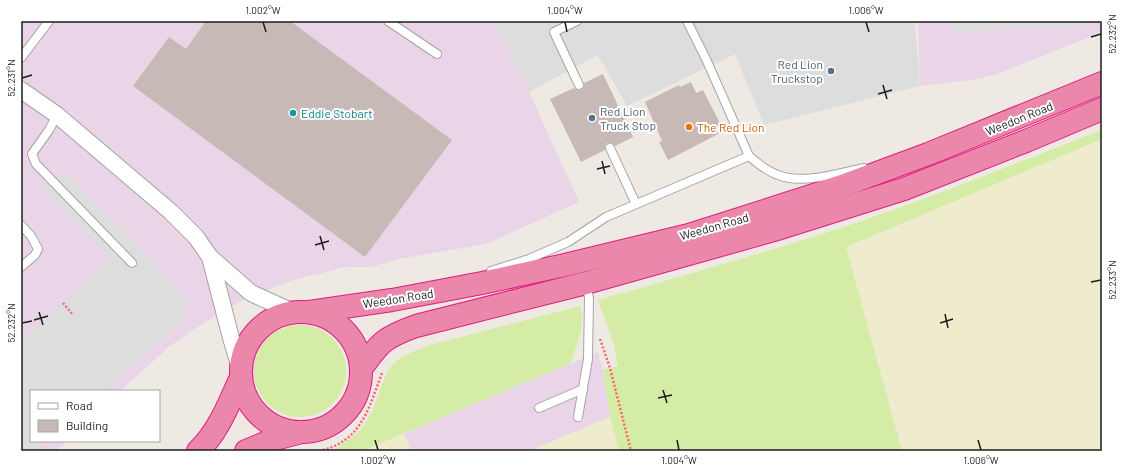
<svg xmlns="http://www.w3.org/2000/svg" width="1123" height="472" font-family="Barlow,sans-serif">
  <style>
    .industrial { fill: #e9d4e8 }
    .farmland { fill: #efeccd }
    .grass { fill: #d4eca6 }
    .parking { fill: #ddd }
    .building { fill: #c7bab6 }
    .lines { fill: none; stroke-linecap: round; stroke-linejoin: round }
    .lane-casing { stroke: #a4a4a4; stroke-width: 10 }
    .street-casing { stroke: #a4a4a4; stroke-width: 18 }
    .highway-casing { stroke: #e11c80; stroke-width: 24 }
    .path { stroke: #ff646e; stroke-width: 2.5; stroke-dasharray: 2 2; stroke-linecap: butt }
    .lane { stroke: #fff; stroke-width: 8 }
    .street { stroke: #fff; stroke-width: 16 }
    .highway { stroke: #ea87aa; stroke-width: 22 }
    .ticks { fill: none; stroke: #1d1d1d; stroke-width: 1.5 }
    .service-dot { fill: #5c6f8a; stroke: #fff; stroke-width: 1.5 }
    .culture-dot { fill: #0f9aa8; stroke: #fff; stroke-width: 1.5 }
    .food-dot { fill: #e8710a; stroke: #fff; stroke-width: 1.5 }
    .labels { text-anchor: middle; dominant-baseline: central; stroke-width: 4; stroke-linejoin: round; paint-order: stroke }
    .service-label { font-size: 12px; fill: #4e5e75; stroke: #fff; text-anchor: end }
    .culture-label { font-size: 12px; fill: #0d838f; stroke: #fff; text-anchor: start }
    .street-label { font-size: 12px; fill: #1d1d1d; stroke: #fff }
    .food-label { font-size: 12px; fill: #c56008; stroke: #fff; text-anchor: start }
    .neatline { fill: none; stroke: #1d1d1d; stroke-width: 1.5 }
    .ticks-label { font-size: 10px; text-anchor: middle; fill: #1d1d1d }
  </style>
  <rect width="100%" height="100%" fill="#efe9e3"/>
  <g class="industrial">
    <polygon points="21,21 493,21 529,92 579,202 486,244 398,259 371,267 346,267 290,281 243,300 205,322 170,346 120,391 31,391 31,441 67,441 56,451 21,451"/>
    <polygon points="918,21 1102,21 1102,32 995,75 972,80 920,86"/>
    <polygon points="598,352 603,370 610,417 535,451 411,451 404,434"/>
  </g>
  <g class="farmland">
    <polygon points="1102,139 1102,451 902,451 846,247"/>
    <polygon points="610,417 619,451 529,451"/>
    <polygon points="404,434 411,451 362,451"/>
  </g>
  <g class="grass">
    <path d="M1102,130V139L846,247L902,451H619L610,417L603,370L618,366L614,345L598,300C686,275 775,250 862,221C943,193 1022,161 1102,130Z"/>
    <path d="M580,306C586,328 577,342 571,363L362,451H331C362,433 369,424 380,390C384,380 386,371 394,363C405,354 417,350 430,345Z"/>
    <circle cx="300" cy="371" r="46"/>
  </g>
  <g class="parking">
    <polygon points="493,21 915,21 920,86 764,125 735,54 627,106 598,55 529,92"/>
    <polygon points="935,21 1086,21 1086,26 951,32 953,21"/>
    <polygon points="67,173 129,234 188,303 181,311 187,318 103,391 31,391 31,441 45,441 34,451 21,451 21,338 63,303 111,259 42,189"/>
  </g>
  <g class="building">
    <polygon points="206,21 290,21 452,140 365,257 133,86 169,37 186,49"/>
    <polygon points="603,74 633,137 615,146 611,143 607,143 605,147 605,150 581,162 550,99 574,88 578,90 582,90 584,86 584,83"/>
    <polygon points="691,82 696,93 703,90 724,131 668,160 659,142 662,141 645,102 679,85 680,87"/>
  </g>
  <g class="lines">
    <defs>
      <g id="lane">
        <polyline points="388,21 437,54"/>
        <polyline points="577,21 554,32 579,85"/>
        <path d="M687,21L706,59L749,156C758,164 767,171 778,175C802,185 840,173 864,168"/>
        <polyline points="21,58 49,21"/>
        <polyline points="57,115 49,130 32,154 36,164 132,263"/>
        <polyline points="610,148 636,204"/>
        <polyline points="21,225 31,236 38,249 35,255 21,267"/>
        <polyline points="491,271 529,259 568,242 606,217 749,156"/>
        <polyline points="539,408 583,389"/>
        <polyline points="578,417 588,359 589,298 586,283"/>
      </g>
      <g id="street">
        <polyline points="21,90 57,115 171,212 196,237 210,257 251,293 293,312"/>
        <polyline points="210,257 231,338 241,371"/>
      </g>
      <g id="highway">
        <circle cx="301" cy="372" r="60"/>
        <polyline points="309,312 392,300 482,283 565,265 689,235 842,186 928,154 1102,83"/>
        <path d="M361,369C380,342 385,337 416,326L586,283L774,230L904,189L1026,141L1102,109"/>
        <path d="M198,451C219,431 229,403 241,377"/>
        <polyline points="246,451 275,439 298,433"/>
      </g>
    </defs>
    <use href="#lane" class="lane-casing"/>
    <use href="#street" class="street-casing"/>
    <use href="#highway" class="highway-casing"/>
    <g class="path">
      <polyline points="63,303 73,315"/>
      <polyline points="600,339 610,368 631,451"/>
      <path d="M319,451C362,442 369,407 382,373"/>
    </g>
    <use href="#lane" class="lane"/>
    <use href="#street" class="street"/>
    <use href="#highway" class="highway"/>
  </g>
  <path class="ticks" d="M263,22L266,32M565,22L567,32M866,22L869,32M1091,37L1101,34M22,78L32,75M883,85L887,99M878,94L892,90M602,161L605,174M597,169L610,166M320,236L324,250M315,245L329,241M1091,282L1101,280M39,312L43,325M945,314L948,328M34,320L48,316M22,323L32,321M940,323L953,319M663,390L667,403M658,398L672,395M375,440L378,450M677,440L679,450M978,440L981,450"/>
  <g class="service-dot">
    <circle cx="831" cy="71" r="4"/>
    <circle cx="592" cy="118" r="4"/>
  </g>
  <circle class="culture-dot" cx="293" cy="113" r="4"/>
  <circle class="food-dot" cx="689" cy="127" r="4"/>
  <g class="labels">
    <g class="service-label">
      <text x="823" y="64">Red Lion<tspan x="823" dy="14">Truckstop</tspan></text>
      <text x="600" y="111" text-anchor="start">Red Lion<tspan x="600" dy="14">Truck Stop</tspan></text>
    </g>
    <g class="culture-label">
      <text x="301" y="113">Eddie Stobart</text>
    </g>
    <g class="street-label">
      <text transform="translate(1019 118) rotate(-22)">Weedon Road</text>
      <text transform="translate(714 226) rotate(-16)">Weedon Road</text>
      <text transform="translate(398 298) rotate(-9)">Weedon Road</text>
    </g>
    <g class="food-label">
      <text x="697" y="127">The Red Lion</text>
    </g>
  </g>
  <rect width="1123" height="472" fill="none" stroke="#ffffff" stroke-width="44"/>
  <rect x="30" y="390" width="130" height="52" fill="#ffffff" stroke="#a5a5a5"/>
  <rect x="38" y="403" width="20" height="6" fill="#ffffff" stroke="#a5a5a5"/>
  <text x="66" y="410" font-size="12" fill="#1d1d1d">Road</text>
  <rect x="38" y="420" width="20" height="12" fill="#c7bab6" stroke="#a5a5a5"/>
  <text x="66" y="430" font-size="12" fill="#1d1d1d">Building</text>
  <rect x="22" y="22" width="1079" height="428" class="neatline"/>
  <g class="ticks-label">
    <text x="263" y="14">1.002°W</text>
    <text x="565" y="14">1.004°W</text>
    <text x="866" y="14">1.006°W</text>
    <text transform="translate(1112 34) rotate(-90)" y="4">52.232°N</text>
    <text transform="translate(11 78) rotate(-90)" y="4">52.231°N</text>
    <text transform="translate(1112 280) rotate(-90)" y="4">52.233°N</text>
    <text transform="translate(11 323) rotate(-90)" y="4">52.232°N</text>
    <text x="378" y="464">1.002°W</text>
    <text x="679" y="464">1.004°W</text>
    <text x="981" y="464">1.006°W</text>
  </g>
</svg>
